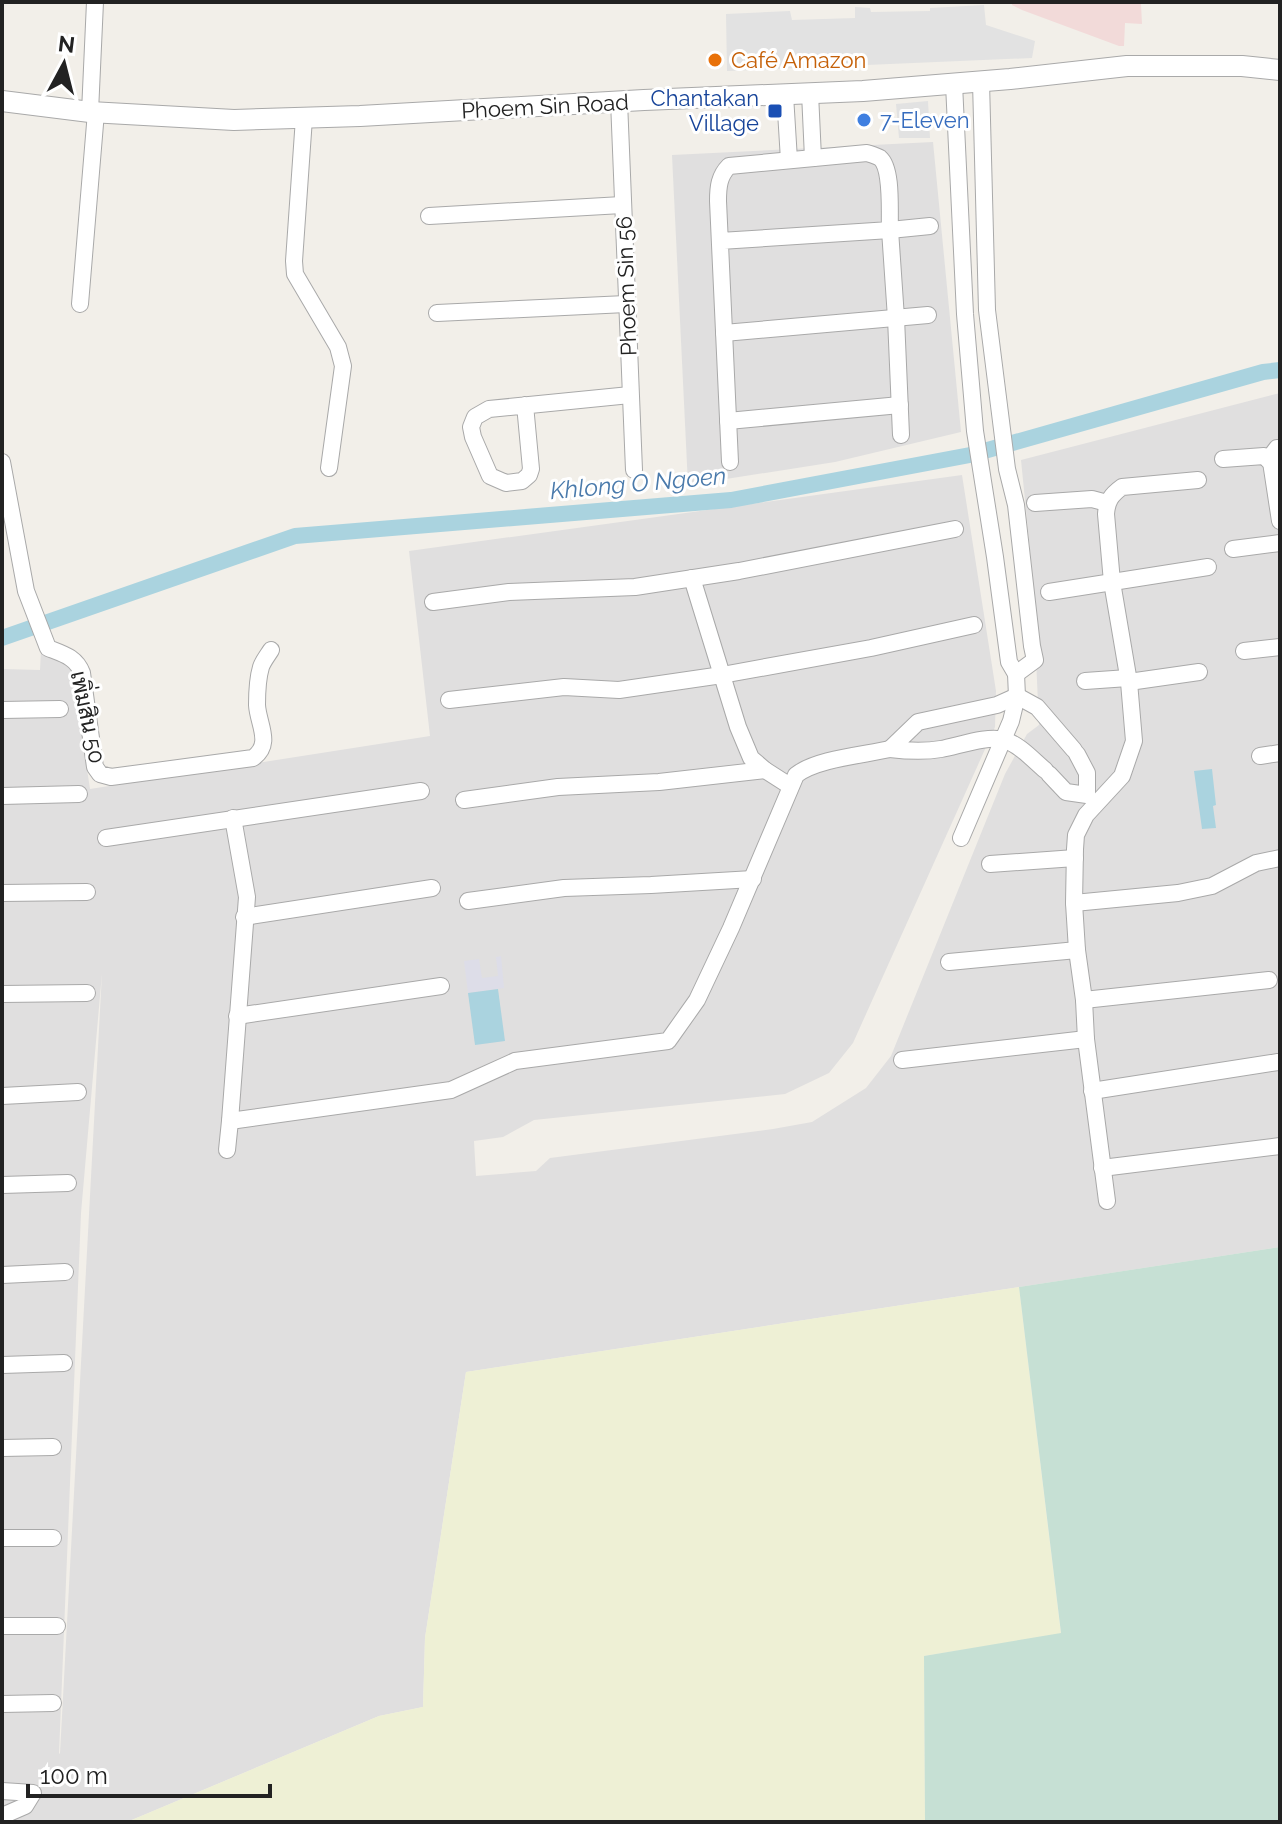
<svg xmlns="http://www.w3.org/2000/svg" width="1282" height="1824" font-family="Raleway,Sarabun,sans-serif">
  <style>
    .residential { fill: #e0dfdf; fill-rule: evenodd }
    .commercial { fill: #f2dad9 }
    .farmland { fill: #eef0d5 }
    .wetland { fill: #c6e0d4 }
    .parking { fill: #e2e2e2 }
    .plaza { fill: #dddde8 }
    .water { fill: #aad3df }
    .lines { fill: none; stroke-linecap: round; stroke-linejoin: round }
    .canal { stroke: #aad3df; stroke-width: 16 }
    .minor-casing { stroke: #a9a9a9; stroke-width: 18 }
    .tertiary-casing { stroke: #a9a9a9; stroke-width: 22 }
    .minor { stroke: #fff; stroke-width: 16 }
    .tertiary { stroke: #fff; stroke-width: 20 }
    .food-dot { fill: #e8710a; stroke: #fff; stroke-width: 3 }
    .transit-dot { fill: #1a4fb4; stroke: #fff; stroke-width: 3 }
    .shop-dot { fill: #3f7fe0; stroke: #fff; stroke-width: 3 }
    .labels { text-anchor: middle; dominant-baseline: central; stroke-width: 6; stroke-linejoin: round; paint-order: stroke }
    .food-label { font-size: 22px; fill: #c56008; stroke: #fff; text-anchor: start }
    .transit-label { font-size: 22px; fill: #164399; stroke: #fff; text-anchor: end }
    .street-label { font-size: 22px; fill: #222; stroke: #fff }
    .shop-label { font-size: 22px; fill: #366cbe; stroke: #fff; text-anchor: start }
    .water-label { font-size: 24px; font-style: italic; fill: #4a7aab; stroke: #fff }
  </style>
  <rect width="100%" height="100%" fill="#f2efe9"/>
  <g class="residential">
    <polygon points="933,142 961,432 835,462 688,485 672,155"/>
    <path d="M1280,393V1247L466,1372L425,1638L423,1707L379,1716L127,1822H2V669L40,670L41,650L71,663L90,789L430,736L409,551L962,475L996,691L995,727L853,1043L829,1073L785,1094L534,1120L503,1137L474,1141L476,1176L536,1171L550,1158L773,1129L812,1122L866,1088L891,1056L1005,774L1027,734L1039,725L1032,570L1021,460ZM102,973L60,1753L59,1754L81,1213Z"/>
  </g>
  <polygon class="commercial" points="1012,2 1152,2 1141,4 1142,24 1125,23 1124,46 1119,46 1022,10 1012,5"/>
  <polygon class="farmland" points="1019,1287 1061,1634 924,1656 925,1822 127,1822 379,1716 423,1707 425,1638 466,1372"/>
  <polygon class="wetland" points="1280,1247 1280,1822 925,1822 924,1656 1061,1633 1019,1287"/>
  <g class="parking">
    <polygon points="984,5 986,25 1035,41 1032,58 727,71 726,14 790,11 792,20 855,18 855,7 870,8 871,12 930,11 930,8"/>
    <polygon points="928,101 930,138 899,138 896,104"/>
  </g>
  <polygon class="plaza" points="501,956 504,988 468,993 464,961 479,959 482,978 498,976 496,957"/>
  <g class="water">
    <polygon points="1212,769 1216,805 1213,806 1216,828 1202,829 1194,771"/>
    <polygon points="498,989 505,1041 475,1045 468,993"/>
  </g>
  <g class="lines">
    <polyline class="canal" points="2,638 295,536 731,500 970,455 1263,372 1280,370"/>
    <defs>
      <g id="minor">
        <polyline points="981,82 987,310 1007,469 1016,505 1032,646 1035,660 1016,674"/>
        <polyline points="954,84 965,314 975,431 995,557 1009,662 1016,674 1017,696 1011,721 961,838"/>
        <polyline points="810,93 813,158"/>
        <polyline points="785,95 789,160"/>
        <polyline points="619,101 634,470"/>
        <polyline points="90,112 95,2"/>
        <polyline points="304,118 294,261 295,274 338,347 343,366 329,468"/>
        <polyline points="429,216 622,205"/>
        <path d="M720,241L890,230C889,214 893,169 880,158C877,156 870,154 867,153L729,166C719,176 718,187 718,201L730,462"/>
        <polyline points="80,304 96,112"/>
        <polyline points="437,313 626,304"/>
        <polyline points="724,333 928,315"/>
        <polyline points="525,405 531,469 529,475 522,481 506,483 490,476 473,437 471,427 475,417 489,409 630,395"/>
        <polyline points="728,421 900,405"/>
        <polyline points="901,435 896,318 890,230 930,226"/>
        <polyline points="1223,459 1264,456 1271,462 1280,521"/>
        <polyline points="1268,460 1277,448 1280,448"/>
        <path d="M2,462L26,591L48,648C63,654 76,657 82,673L95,767L100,774L111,777L253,758C273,744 258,724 257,705C257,694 258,677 261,667C263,661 268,655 271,650"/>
        <polyline points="1035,503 1092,499 1107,503"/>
        <polyline points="1233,549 1280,543"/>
        <polyline points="692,578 738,727 751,758 765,770 790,786"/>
        <polyline points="1049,592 1208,567"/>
        <polyline points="433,602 509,592 635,587 739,571 955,529"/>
        <polyline points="1244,651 1280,647"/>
        <polyline points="1085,681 1128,678"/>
        <path d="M1129,682L1112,582L1106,514C1107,501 1111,495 1122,487L1198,480"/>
        <polyline points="449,700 564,687 619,690 722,675 871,648 974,625"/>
        <polyline points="2,710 60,709"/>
        <polyline points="1260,756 1280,753"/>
        <path d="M1045,770C1033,760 1019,744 1004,740C988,735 958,746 941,749C924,752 907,751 890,749L918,722L997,705L1017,696L1037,707L1074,750"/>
        <polyline points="1049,774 1066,792 1087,795 1087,773 1077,754"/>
        <polyline points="2,796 79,794"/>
        <polyline points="464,800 558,787 659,782 765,770"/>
        <path d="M233,818L247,897L230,1121L451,1090L515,1061L668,1041L697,1000L731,928L796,775C816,759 863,755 890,749"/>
        <polyline points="106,838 421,791"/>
        <polyline points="990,864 1075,858"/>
        <polyline points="2,893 87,892"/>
        <polyline points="468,901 564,888 651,885 753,879"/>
        <polyline points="1074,903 1178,893 1212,886 1256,863 1280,858"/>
        <polyline points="244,917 432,888"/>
        <polyline points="949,962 1077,950"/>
        <polyline points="2,994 87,993"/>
        <polyline points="1084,1000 1269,980"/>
        <polyline points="237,1016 441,986"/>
        <polyline points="902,1060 1086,1039"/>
        <polyline points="1092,1091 1278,1062"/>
        <polyline points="2,1096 78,1092"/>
        <polyline points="227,1150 230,1121"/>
        <polyline points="1102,1168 1280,1146"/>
        <polyline points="2,1185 68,1183"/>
        <polyline points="1107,1201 1086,1039 1084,1000 1077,950 1074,903 1075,849 1076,835 1086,815 1122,776 1134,741 1129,682 1199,672"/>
        <polyline points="2,1275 65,1272"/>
        <polyline points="2,1365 64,1363"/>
        <polyline points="2,1448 53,1447"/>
        <polyline points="2,1538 53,1538"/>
        <polyline points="2,1626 57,1626"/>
        <polyline points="2,1704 53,1703"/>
        <polyline points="2,1791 33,1793 25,1806 2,1816"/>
      </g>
      <polyline id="tertiary" points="2,101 90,112 234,120 360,116 644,100 863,91 1010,79 1127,66 1242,66 1280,70"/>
    </defs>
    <use href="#minor" class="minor-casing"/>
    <use href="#tertiary" class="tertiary-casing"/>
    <use href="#minor" class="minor"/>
    <use href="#tertiary" class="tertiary"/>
  </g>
  <circle class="food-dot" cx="715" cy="60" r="8"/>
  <rect class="transit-dot" x="767" y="103" width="16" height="16" rx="4"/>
  <circle class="shop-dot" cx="864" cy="120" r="8"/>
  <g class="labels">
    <g class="food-label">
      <text x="731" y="60">Café Amazon</text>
    </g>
    <g class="transit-label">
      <text x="759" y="98">Chantakan<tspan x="759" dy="25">Village</tspan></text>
    </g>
    <g class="street-label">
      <text transform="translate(545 106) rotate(-3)">Phoem Sin Road</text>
      <text transform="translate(626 286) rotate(-92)">Phoem Sin 56</text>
      <text transform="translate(88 717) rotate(78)">เพิ่มสิน 50</text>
    </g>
    <g class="shop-label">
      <text x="880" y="120">7-Eleven</text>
    </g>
    <g class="water-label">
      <text transform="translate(638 483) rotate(-5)">Khlong O Ngoen</text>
    </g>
  </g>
  <rect width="1282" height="1824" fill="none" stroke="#222222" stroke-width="8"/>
  <g transform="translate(64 64) rotate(7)" stroke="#ffffff" stroke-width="6" paint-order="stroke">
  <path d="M0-6L14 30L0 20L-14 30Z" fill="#222222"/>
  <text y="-12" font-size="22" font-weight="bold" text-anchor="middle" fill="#222222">N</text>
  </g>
  <path d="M28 1784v12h242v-12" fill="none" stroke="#222222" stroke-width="4"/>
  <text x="40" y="1784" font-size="24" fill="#222222" stroke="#ffffff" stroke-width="6" paint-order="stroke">100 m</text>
</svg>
